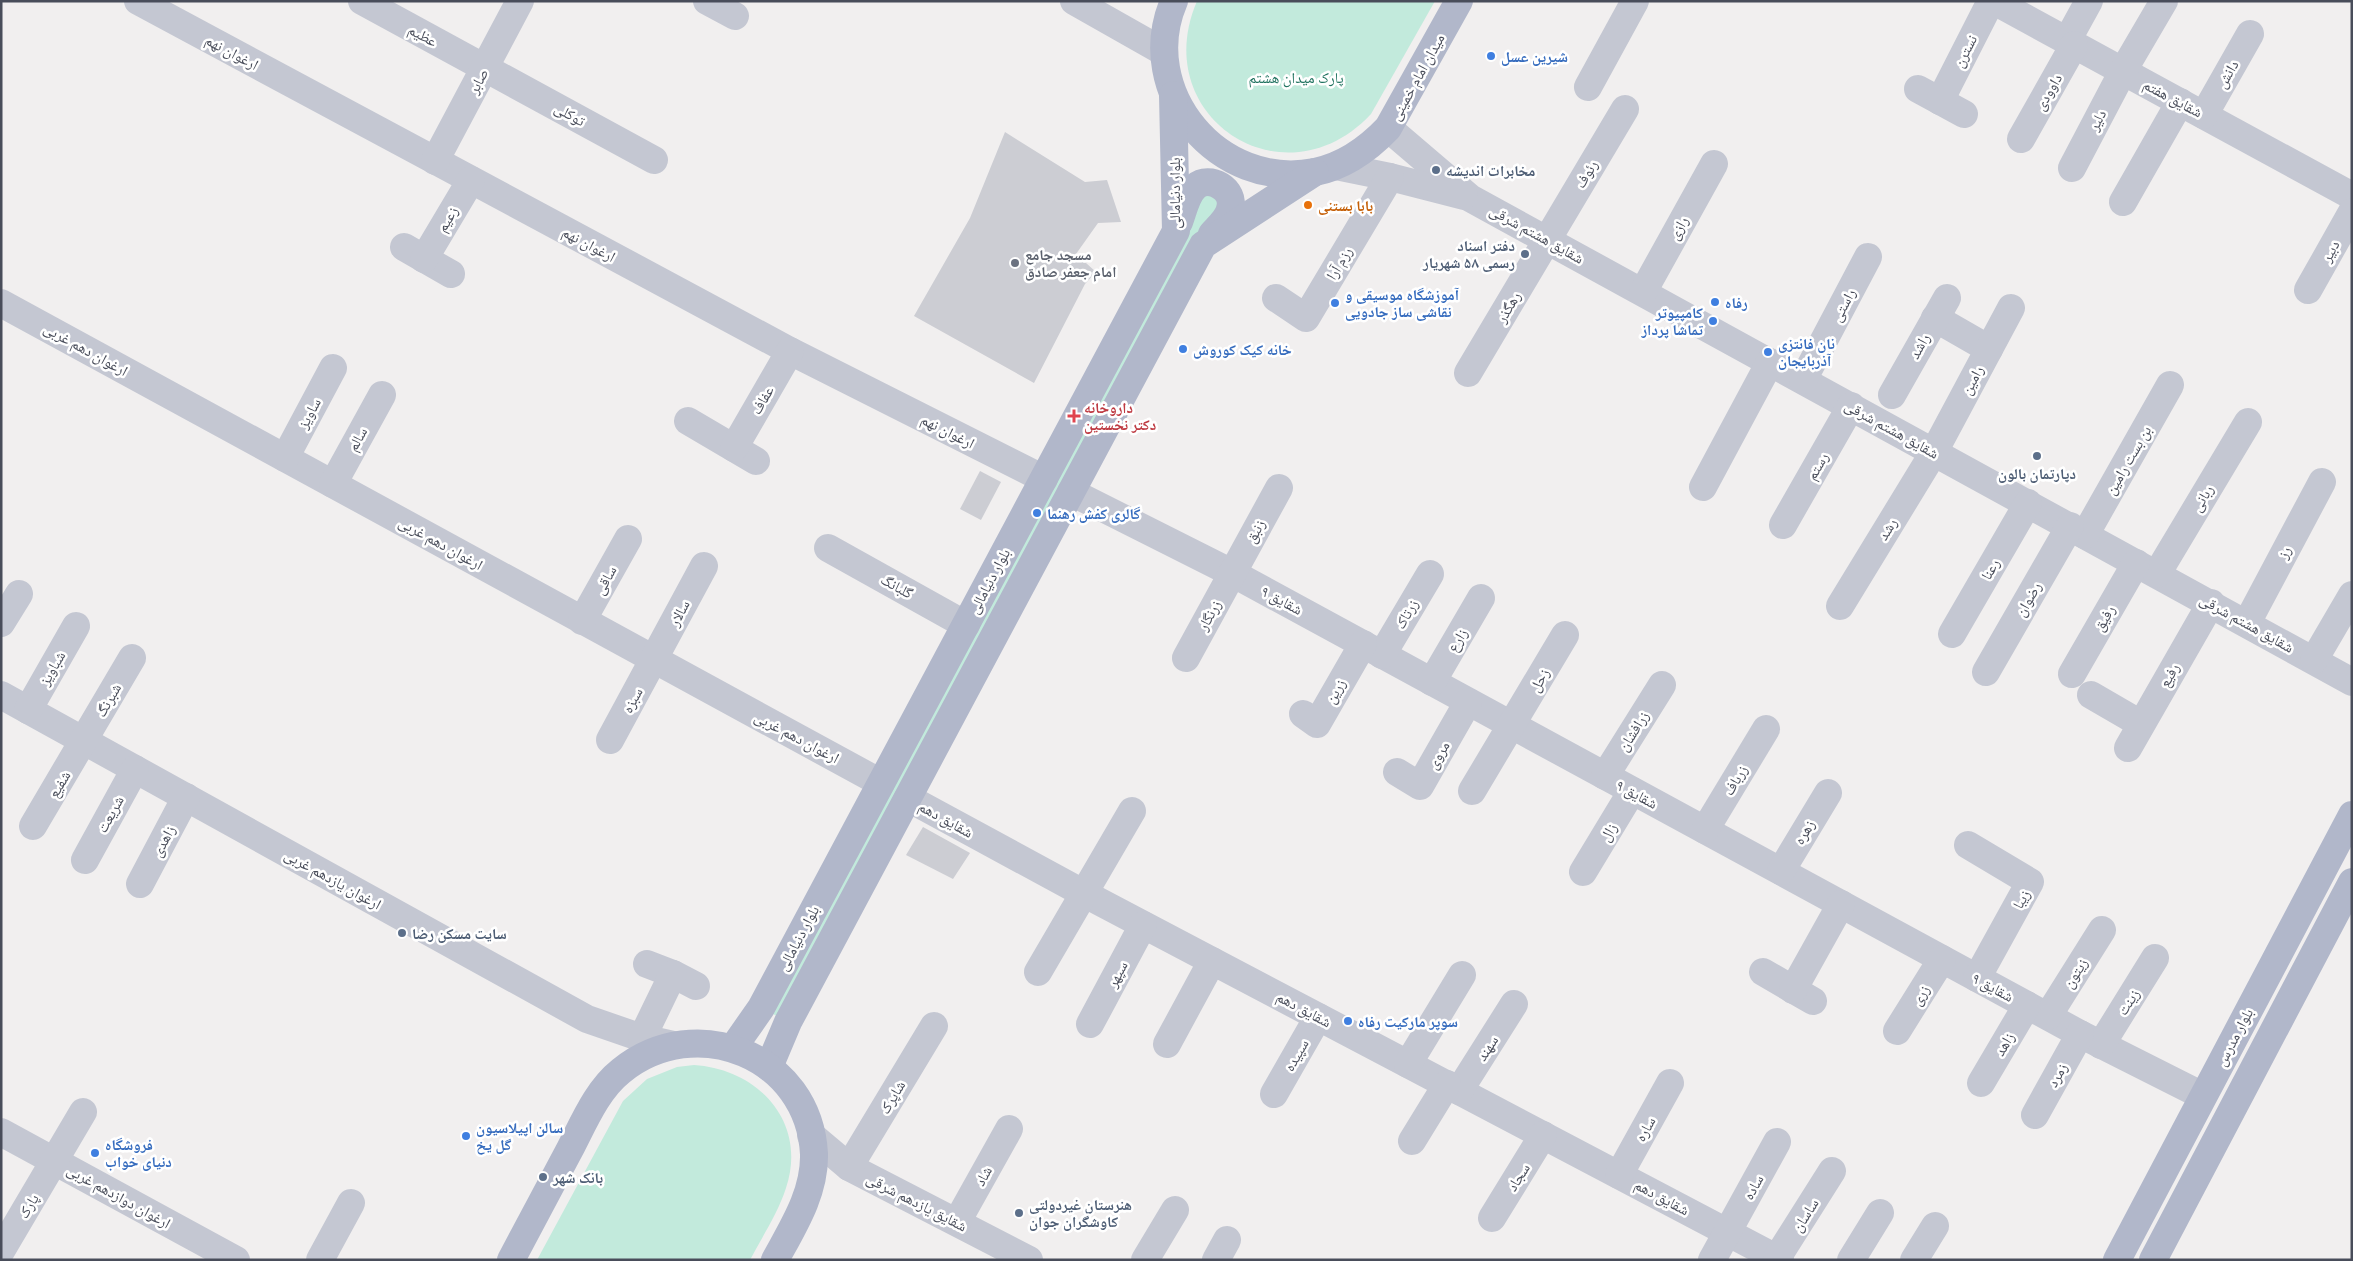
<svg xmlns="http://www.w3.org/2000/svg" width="2353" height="1261" font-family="'IBM Plex Sans','Noto Naskh Arabic',sans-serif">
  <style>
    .green { fill: #c2eadc }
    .building { fill: #cccdd3 }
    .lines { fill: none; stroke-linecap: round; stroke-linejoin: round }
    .minor { stroke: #c4c7d2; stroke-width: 28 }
    .major { stroke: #b1b7ca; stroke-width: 28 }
    .shop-dot { fill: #3f7fe0; stroke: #fff; stroke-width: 2 }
    .service-dot { fill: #5c6f8a; stroke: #fff; stroke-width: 2 }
    .food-dot { fill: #e8710a; stroke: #fff; stroke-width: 2 }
    .worship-dot { fill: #6b7280; stroke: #fff; stroke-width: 2 }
    .health-dot { fill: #e0444e; stroke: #fff; stroke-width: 2 }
    .labels { text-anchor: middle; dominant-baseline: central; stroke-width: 5; stroke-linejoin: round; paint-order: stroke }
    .street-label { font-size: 15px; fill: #494d5a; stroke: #fff }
    .shop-label { font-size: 15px; font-weight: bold; fill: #366cbe; stroke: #fff; text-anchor: start }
    .park-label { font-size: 15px; fill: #217360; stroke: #fff }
    .service-label { font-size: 15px; font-weight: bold; fill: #4e5e75; stroke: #fff; text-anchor: start }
    .food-label { font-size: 15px; font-weight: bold; fill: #c56008; stroke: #fff; text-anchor: start }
    .worship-label { font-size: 15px; font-weight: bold; fill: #5b616d; stroke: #fff; text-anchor: start }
    .health-label { font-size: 15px; font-weight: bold; fill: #be3a42; stroke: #fff; text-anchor: start }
  </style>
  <rect width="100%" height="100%" fill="#f1efef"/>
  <g class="green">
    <path d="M1197,1H1435L1371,114C1284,207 1147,117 1197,1Z"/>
    <polygon points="1207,193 1220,201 779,1017 771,1013 1199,200"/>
    <path d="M694,1065C758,1069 808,1122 786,1188C778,1213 762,1237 750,1260H537L623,1101L647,1079L677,1067Z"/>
  </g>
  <g class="building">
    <polygon points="1005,132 1085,182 1107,180 1121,222 1098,223 1076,254 1096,272 1085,284 1034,383 914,316 970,218"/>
    <polygon points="980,471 1001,482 981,520 960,509"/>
    <polygon points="923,827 970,853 953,879 906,855"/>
  </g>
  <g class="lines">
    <g class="minor">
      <polyline points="138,1 790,351 1044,479"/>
      <polyline points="362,1 654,160"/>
      <polyline points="707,1 735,16"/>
      <polyline points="1074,1 1164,52"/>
      <polyline points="1994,1 2352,196"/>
      <polyline points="2067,41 2089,1"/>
      <polyline points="1588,87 1635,1"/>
      <polyline points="1918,89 1964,114"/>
      <polyline points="1940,101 1991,1"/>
      <polyline points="2204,115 2250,34"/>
      <polyline points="1388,128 1470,198 2352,682"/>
      <polyline points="2021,139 2074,45"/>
      <polyline points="435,161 520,1"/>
      <polyline points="1336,166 1390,177 1464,196"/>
      <polyline points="2072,168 2123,71 2164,1"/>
      <polyline points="2123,202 2180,102"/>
      <polyline points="404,247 451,274"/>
      <polyline points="424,259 471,180"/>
      <polyline points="2308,290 2352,212"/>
      <polyline points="1643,292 1714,164"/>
      <polyline points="1276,298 1306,318 1390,177"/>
      <polyline points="1,303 881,783"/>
      <polyline points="1935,318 1989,349"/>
      <polyline points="1468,373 1625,109"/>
      <polyline points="1803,380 1868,257"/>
      <polyline points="1892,395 1947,298"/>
      <polyline points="688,421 756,461"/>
      <polyline points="734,448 790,351"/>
      <polyline points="285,458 333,368"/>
      <polyline points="333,484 382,395"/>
      <polyline points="1703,487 1770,362"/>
      <polyline points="1071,492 1232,573 2080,1034 2203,1096"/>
      <polyline points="1783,525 1851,406"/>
      <polyline points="2085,535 2170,385"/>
      <polyline points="828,548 966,625"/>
      <polyline points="2157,574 2248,422"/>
      <polyline points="1840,606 1934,452 2011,308"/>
      <polyline points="582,621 628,539"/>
      <polyline points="1,623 19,594"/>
      <polyline points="2247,623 2322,482"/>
      <polyline points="1952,634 2028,503"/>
      <polyline points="1382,655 1430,574"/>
      <polyline points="1186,658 1279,488"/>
      <polyline points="2314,660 2352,595"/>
      <polyline points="1986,672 2070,526"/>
      <polyline points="2072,674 2136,563"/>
      <polyline points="1432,682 1481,598"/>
      <polyline points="1,695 587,1019 642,1038 673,1045"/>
      <polyline points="2091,695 2141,724"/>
      <polyline points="28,710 76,626"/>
      <polyline points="1303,714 1317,724 1363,644"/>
      <polyline points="610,740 704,566"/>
      <polyline points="2128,748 2211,603"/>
      <polyline points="1397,772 1420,786 1468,702"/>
      <polyline points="1605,776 1662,685"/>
      <polyline points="1472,791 1565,635"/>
      <polyline points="908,798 1083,893 1780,1260"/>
      <polyline points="33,826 132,658"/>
      <polyline points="1705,830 1766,729"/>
      <polyline points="1968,845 2030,882 1977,978"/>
      <polyline points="85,860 135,769"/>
      <polyline points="1781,871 1828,793"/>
      <polyline points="1583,872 1632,791"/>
      <polyline points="140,884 186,797"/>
      <polyline points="647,964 673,974 696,986"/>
      <polyline points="1038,972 1132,811"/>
      <polyline points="1763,972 1813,1001"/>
      <polyline points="1793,990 1841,904"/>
      <polyline points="2048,1016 2102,930"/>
      <polyline points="1090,1024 1143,925"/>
      <polyline points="1897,1031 1942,959"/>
      <polyline points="642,1038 673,974"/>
      <polyline points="1167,1044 1212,961"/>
      <polyline points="2101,1045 2155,958"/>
      <polyline points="1408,1064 1462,975"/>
      <polyline points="1981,1083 2027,1005"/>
      <polyline points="1459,1091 1514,1004"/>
      <polyline points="1274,1094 1318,1017"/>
      <polyline points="2035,1115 2080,1034"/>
      <polyline points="1,1132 236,1260"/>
      <polyline points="811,1135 849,1167 1029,1260"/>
      <polyline points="1412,1141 1447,1084"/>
      <polyline points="849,1167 934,1026"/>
      <polyline points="1619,1175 1670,1083"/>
      <polyline points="1492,1218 1543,1135"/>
      <polyline points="957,1222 1009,1129"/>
      <polyline points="1,1251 83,1112"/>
      <polyline points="1777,1258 1832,1171"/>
      <polyline points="320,1260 351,1203"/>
      <polyline points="1145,1260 1175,1210"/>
      <polyline points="1216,1260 1227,1240"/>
      <polyline points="1712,1260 1777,1142"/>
      <polyline points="1851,1260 1880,1213"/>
      <polyline points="1914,1260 1935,1226"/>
    </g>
    <g class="major">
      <path d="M1174,1C1135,92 1219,191 1315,172C1345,166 1368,149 1388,128L1459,1"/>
      <path d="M1179,222C1183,212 1186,195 1195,187C1210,174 1236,190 1230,209C1228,219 1218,227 1212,234"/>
      <polyline points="733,1048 761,1008 1176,231 1173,95"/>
      <polyline points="769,1067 788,1022 1203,245 1315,172"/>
      <path d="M511,1260C531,1223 550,1186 570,1149C584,1122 597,1090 621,1071C696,1010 809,1056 814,1154C815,1193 793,1227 775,1260"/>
      <polyline points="2117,1260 2352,815"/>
      <polyline points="2153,1260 2352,882"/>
    </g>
  </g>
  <g class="shop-dot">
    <circle cx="1491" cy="56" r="5"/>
    <circle cx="1715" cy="302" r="5"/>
    <circle cx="1335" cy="303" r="5"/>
    <circle cx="1713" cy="321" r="5"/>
    <circle cx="1183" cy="349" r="5"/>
    <circle cx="1768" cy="352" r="5"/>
    <circle cx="1037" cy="513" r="5"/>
    <circle cx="1348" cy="1021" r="5"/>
    <circle cx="466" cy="1136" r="5"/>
    <circle cx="95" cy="1153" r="5"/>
  </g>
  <g class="service-dot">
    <circle cx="1436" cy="170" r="5"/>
    <circle cx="1525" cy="254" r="5"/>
    <circle cx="2037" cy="456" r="5"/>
    <circle cx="402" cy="933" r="5"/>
    <circle cx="543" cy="1177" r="5"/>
    <circle cx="1019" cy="1213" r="5"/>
  </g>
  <circle class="food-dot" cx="1308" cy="205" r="5"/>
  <circle class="worship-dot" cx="1015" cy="263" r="5"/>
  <path class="health-dot" d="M1071.5 408.5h5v5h5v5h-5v5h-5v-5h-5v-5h5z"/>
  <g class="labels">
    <g class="street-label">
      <text transform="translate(423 35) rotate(28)">عظیم</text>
      <text transform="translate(1965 51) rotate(-63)">نسترن</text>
      <text transform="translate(232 52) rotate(28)">ارغوان نهم</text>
      <text transform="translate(2227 74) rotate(-60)">دانش</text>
      <text transform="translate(1417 77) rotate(-61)">میدان امام خمینی</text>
      <text transform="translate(478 81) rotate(-62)">صابر</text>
      <text transform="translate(2048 92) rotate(-60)">داوودی</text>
      <text transform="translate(2173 98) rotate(28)">شقایق هفتم</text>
      <text transform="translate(570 114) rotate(29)">توکلی</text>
      <text transform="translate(2097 120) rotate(-62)">دلیر</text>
      <text transform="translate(1586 174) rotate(-60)">رئوف</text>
      <text transform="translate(1174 193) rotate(-90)">بلوار دنیامالی</text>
      <text transform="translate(447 219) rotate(-59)">زعیم</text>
      <text transform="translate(1678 228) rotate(-61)">رازی</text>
      <text transform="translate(1537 234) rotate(29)">شقایق هشتم شرقی</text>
      <text transform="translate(589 244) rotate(28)">ارغوان نهم</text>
      <text transform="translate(2330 251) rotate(-61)">دبیر</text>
      <text transform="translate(1339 263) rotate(-59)">رزم آرا</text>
      <text transform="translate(1843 305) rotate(-62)">راستی</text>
      <text transform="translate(1508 307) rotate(-59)">رهگذر</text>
      <text transform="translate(1919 346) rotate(-61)">راشد</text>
      <text transform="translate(86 349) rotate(29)">ارغوان دهم غربی</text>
      <text transform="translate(1972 380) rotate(-62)">رامین</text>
      <text transform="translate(762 400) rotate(-60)">عفاف</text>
      <text transform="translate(309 413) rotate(-62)">ساویز</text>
      <text transform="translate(1892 429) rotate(29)">شقایق هشتم شرقی</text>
      <text transform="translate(948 431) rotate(27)">ارغوان نهم</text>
      <text transform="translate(357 439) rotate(-61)">سالم</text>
      <text transform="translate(2128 460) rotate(-60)">بن بست رامین</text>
      <text transform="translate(1817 466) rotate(-60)">رستم</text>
      <text transform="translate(2202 498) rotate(-59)">ربانی</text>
      <text transform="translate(1887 529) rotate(-59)">رشد</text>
      <text transform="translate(1255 531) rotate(-61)">زنبق</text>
      <text transform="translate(441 543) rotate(29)">ارغوان دهم غربی</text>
      <text transform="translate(2284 552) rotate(-62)">رز</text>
      <text transform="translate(1990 569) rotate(-60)">رعنا</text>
      <text transform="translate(605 580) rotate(-61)">ساقی</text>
      <text transform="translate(989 581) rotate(-62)">بلوار دنیامالی</text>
      <text transform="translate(897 586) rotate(29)">گلبانگ</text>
      <text transform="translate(2028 599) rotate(-60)">رضوان</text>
      <text transform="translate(1282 600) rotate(28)">شقایق ۹</text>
      <text transform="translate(679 613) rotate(-62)">سالار</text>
      <text transform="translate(1406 614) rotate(-60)">زرتاک</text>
      <text transform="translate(1209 615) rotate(-61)">زرنگار</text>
      <text transform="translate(2104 618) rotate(-60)">رفیق</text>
      <text transform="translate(2247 623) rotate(29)">شقایق هشتم شرقی</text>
      <text transform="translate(1457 640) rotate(-59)">زارع</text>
      <text transform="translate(52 668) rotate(-60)">شباویز</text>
      <text transform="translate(2169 675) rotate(-60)">رفیع</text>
      <text transform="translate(1539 680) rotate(-60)">زحل</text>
      <text transform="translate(1335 691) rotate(-60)">زرین</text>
      <text transform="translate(108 700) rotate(-60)">شبرنگ</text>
      <text transform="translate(632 700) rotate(-62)">سبزه</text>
      <text transform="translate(1633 731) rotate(-58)">زرافشان</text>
      <text transform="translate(797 737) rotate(28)">ارغوان دهم غربی</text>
      <text transform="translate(1438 755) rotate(-60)">مروی</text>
      <text transform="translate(1735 780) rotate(-59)">زرباف</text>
      <text transform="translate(59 784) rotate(-59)">شفیع</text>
      <text transform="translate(1637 794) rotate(28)">شقایق ۹</text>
      <text transform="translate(110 814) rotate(-61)">شریعت</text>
      <text transform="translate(946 819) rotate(29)">شقایق دهم</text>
      <text transform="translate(1608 832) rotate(-59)">زال</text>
      <text transform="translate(1804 832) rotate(-59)">زهره</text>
      <text transform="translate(163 841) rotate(-62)">زاهدی</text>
      <text transform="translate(333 879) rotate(29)">ارغوان یازدهم غربی</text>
      <text transform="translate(2021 899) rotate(-61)">زیبا</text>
      <text transform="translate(798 938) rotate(-62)">بلوار دنیامالی</text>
      <text transform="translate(2075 973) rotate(-58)">زیتون</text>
      <text transform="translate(1117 974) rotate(-62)">سپهر</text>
      <text transform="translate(1993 987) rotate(28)">شقایق ۹</text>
      <text transform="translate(1920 995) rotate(-58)">زری</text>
      <text transform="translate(2128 1002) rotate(-58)">زینت</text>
      <text transform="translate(1304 1009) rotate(28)">شقایق دهم</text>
      <text transform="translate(2234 1037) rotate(-62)">بلوار مدرس</text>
      <text transform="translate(2004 1044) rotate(-59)">زاهد</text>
      <text transform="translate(1487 1048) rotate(-57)">سهند</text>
      <text transform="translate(1296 1055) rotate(-60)">سپیده</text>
      <text transform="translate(2057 1075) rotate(-61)">زمرد</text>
      <text transform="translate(892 1097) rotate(-59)">شاپرک</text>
      <text transform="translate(1645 1129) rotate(-61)">ساره</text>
      <text transform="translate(983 1176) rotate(-61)">شاد</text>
      <text transform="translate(1518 1177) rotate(-58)">سجاد</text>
      <text transform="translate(1753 1187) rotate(-61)">ساده</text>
      <text transform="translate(119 1196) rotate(29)">ارغوان دوازدهم غربی</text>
      <text transform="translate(1662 1197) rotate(28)">شقایق دهم</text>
      <text transform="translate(917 1202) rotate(27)">شقایق یازدهم شرقی</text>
      <text transform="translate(28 1206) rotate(-59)">پارک</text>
      <text transform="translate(1805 1215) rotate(-58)">ساسان</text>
    </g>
    <g class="shop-label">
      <text x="1501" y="56">شیرین عسل</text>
      <text x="1345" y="294">آموزشگاه موسیقی و<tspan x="1345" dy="17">نقاشی ساز جادویی</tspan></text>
      <text x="1725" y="302">رفاه</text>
      <text x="1703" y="312" text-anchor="end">کامپیوتر<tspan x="1703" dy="17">تماشا پرداز</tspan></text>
      <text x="1778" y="343">نان فانتزی<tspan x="1778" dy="17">آذربایجان</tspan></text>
      <text x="1193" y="349">خانه کیک کوروش</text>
      <text x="1047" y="513">گالری کفش رهنما</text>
      <text x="1358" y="1021">سوپر مارکیت رفاه</text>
      <text x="476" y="1127">سالن اپیلاسیون<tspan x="476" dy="17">گل یخ</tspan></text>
      <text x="105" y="1144">فروشگاه<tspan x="105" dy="17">دنیای خواب</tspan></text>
    </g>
    <g class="park-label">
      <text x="1296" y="77">پارک میدان هشتم</text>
    </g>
    <g class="service-label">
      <text x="1446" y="170">مخابرات اندیشه</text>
      <text x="1515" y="245" text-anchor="end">دفتر اسناد<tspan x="1515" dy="17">رسمی ۵۸ شهریار</tspan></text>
      <text x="2037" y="473" text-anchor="middle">دپارتمان بالون</text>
      <text x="412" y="933">سایت مسکن رضا</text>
      <text x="553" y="1177">بانک شهر</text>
      <text x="1029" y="1204">هنرستان غیردولتی<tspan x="1029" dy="17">کاوشگران جوان</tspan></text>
    </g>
    <g class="food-label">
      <text x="1318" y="205">بابا بستنی</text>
    </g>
    <g class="worship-label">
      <text x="1025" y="254">مسجد جامع<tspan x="1025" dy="17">امام جعفر صادق</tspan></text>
    </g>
    <g class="health-label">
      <text x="1084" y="407">داروخانه<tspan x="1084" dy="17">دکتر نخستین</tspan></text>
    </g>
  </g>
  <rect width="2353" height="1261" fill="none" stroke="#494d5a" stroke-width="5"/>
</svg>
